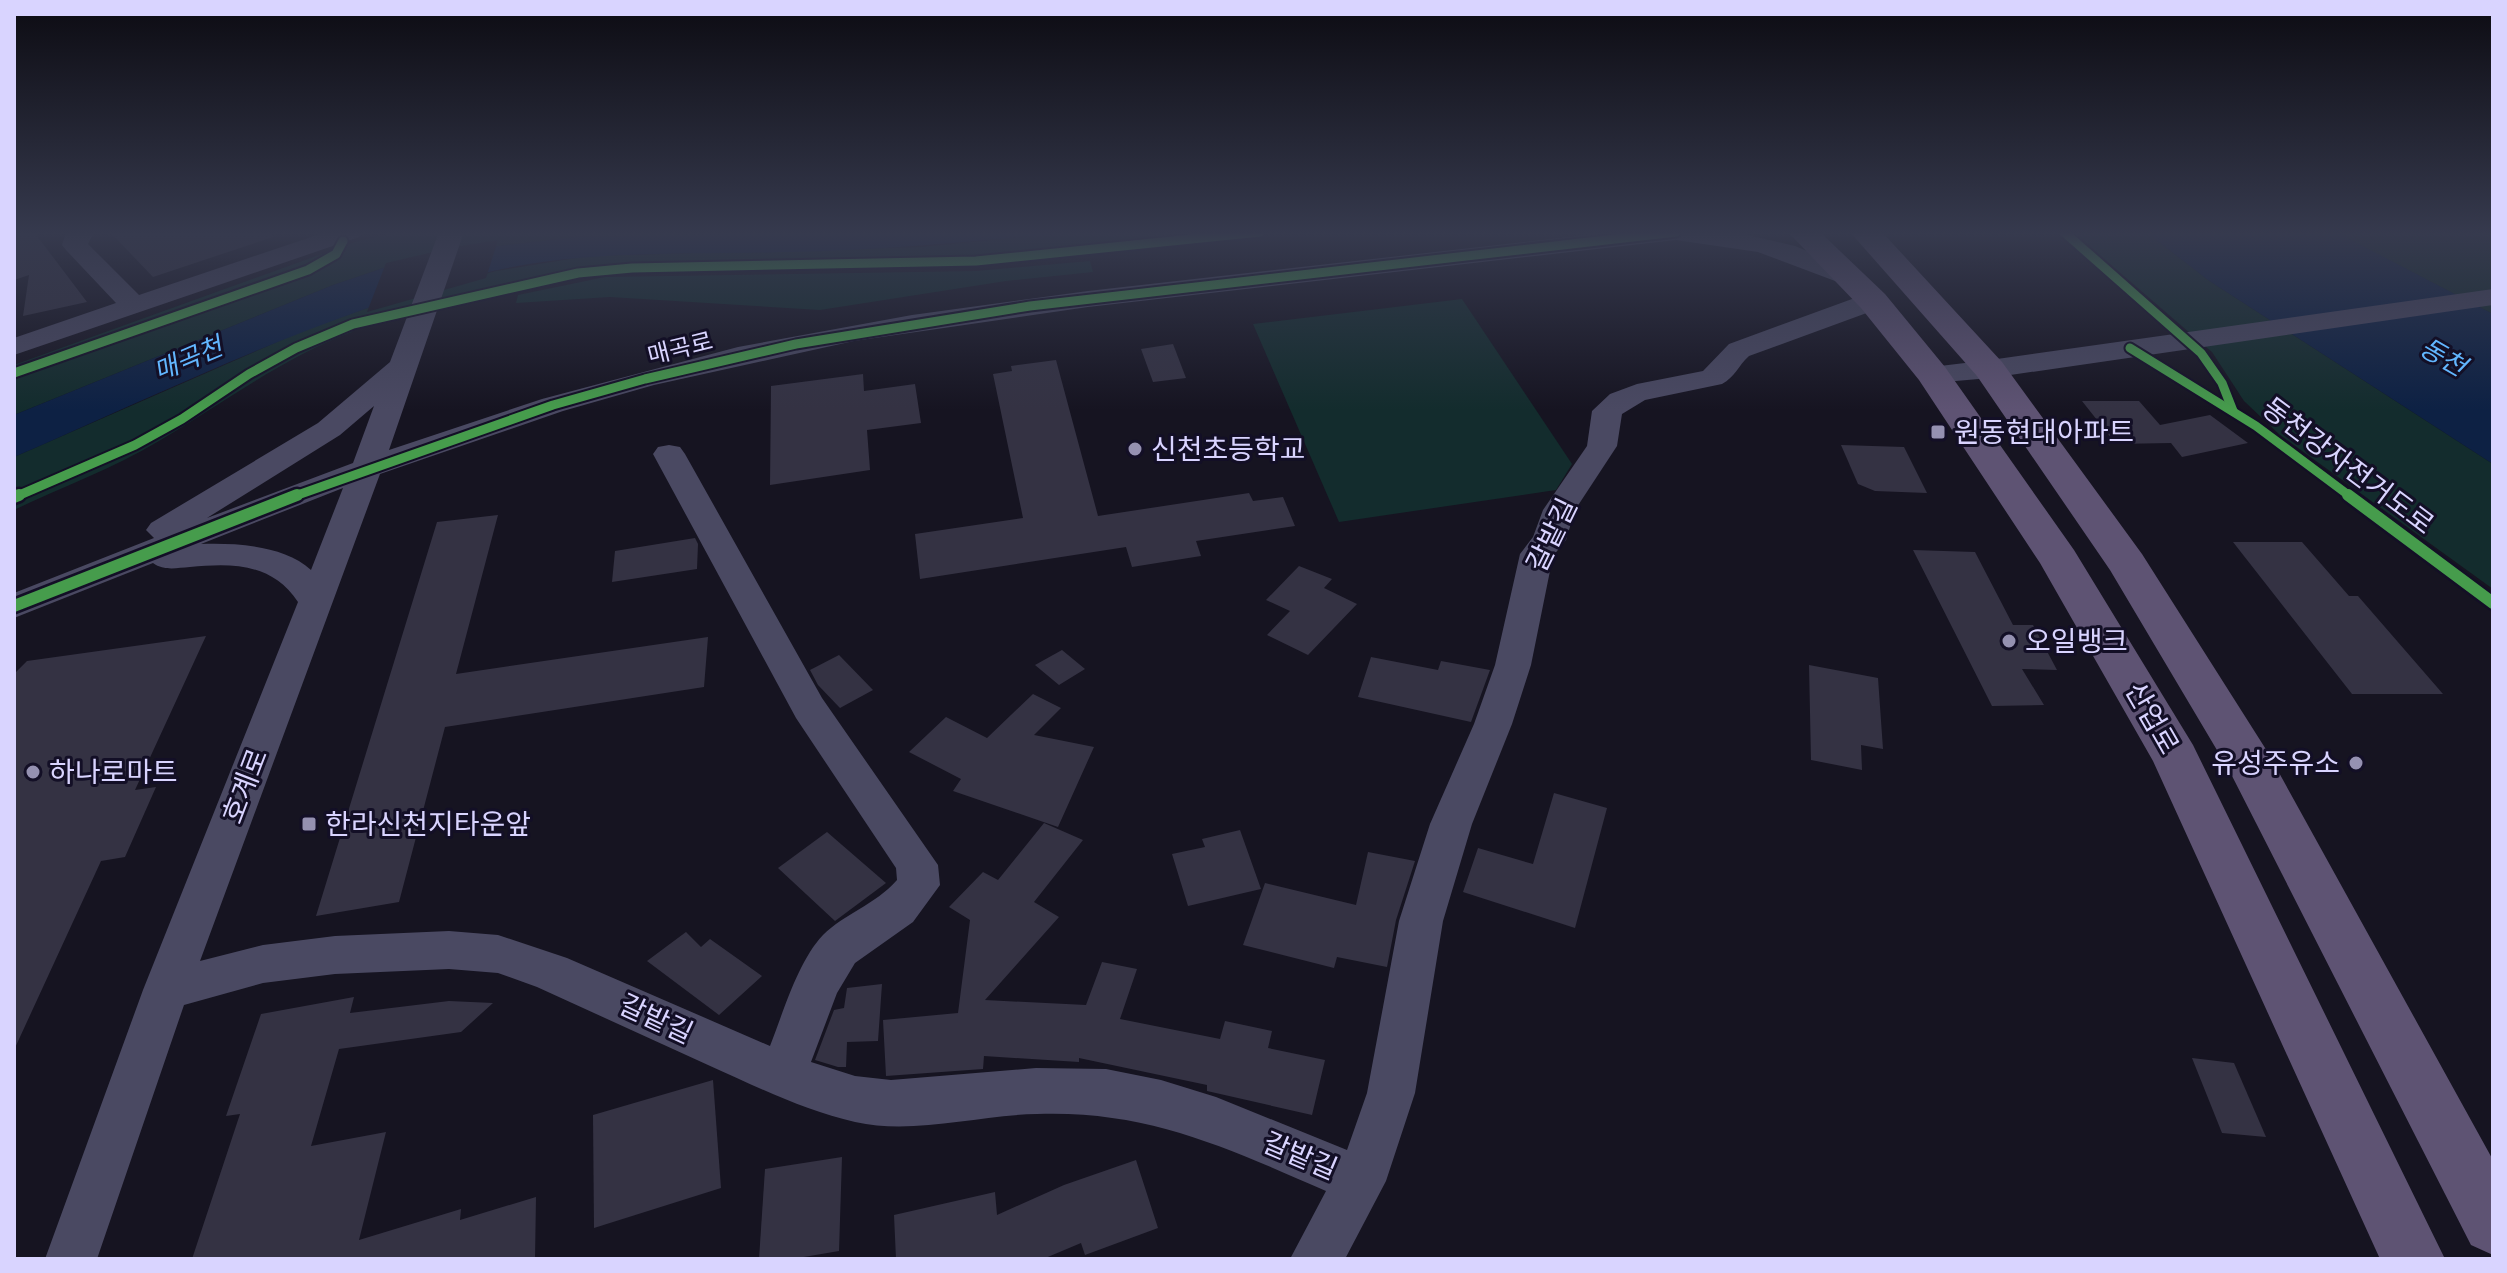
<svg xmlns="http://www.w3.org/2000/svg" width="2507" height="1273" font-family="Helvetica,'Noto Sans KR',sans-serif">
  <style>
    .green { fill: #132c2d }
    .water { fill: #0d2144 }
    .pier { fill: #161421 }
    .building { fill: #343243 }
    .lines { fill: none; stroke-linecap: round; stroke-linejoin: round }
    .minor { fill: #4a4962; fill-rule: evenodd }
    .major { fill: #5e5373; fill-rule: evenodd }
    .cycleway-far1-casing { stroke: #130f26; stroke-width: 13 }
    .cycleway-casing { stroke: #130f26; stroke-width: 17 }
    .cycleway-far1 { stroke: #469c4c; stroke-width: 9 }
    .cycleway { stroke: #469c4c; stroke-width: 12 }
    .poi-dot { fill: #9591b1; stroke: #130f26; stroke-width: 3 }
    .labels { text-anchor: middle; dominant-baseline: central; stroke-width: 6; stroke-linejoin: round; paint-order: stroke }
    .far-street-label { font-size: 24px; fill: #d9d4ff; stroke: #130f26 }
    .far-water-label { font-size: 26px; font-style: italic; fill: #62b6ff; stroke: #130f26 }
    .poi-label { font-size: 28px; fill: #d9d4ff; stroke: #130f26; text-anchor: start }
    .street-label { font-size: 28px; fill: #d9d4ff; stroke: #130f26 }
  </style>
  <rect width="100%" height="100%" fill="#161421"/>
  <g class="green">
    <polygon points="399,232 821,232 575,237 456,251 401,262 333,285 14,415 14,365 358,241"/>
    <path d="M1073,232H1214L980,255L639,262L587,266L357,319L352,332C282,358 222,404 159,441C114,468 62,487 14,510V457L309,328L397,298L496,271L588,256L921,247Z"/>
    <polygon points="2073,232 2146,232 2208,280 2493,464 2493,589 2280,435 2244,401 2212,352"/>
    <polygon points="2336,232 2493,232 2493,314 2356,243"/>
    <polygon points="1090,261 1093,272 1006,281 820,310 610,297 516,303 518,295 605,277 976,271"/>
    <polygon points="1462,299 1572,464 1556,490 1339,522 1253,324"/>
  </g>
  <g class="water">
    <path d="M821,232H1073C978,241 884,250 789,252C691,255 590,249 493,271C326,311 171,389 14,457V415L333,285L401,262L456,251L575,237Z"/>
    <polygon points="2146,232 2336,232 2493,314 2493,464 2208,280"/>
  </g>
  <polygon class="pier" points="498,240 486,278 367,312 386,263 455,247"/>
  <g class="building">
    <polygon points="14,232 34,232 87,302 23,316 29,275 14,280"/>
    <polygon points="110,232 272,232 273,237 153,277"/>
    <polygon points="1173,344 1186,378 1153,382 1141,349"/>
    <polygon points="1056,360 1098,516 1249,493 1253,501 1283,497 1295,526 1196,541 1201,556 1132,567 1126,547 920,579 915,534 1023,518 993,374 1012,371 1011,366"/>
    <polygon points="863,374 864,391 915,384 921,423 867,430 870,470 770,485 771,386"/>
    <polygon points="2082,401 2139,401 2160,425 2210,415 2248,443 2182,457 2171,443 2116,444"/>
    <polygon points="1841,445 1904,447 1927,493 1875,491 1858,484"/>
    <polygon points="498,515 456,674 708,637 704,687 445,727 399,902 316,916 437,522"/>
    <polygon points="695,538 698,544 697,569 612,582 615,551"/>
    <polygon points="2233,542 2302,542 2349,596 2358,596 2443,694 2352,694"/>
    <polygon points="1913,550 1975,552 2013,625 2033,625 2057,670 2022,669 2044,705 1992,706"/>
    <polygon points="1299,566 1332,579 1324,588 1357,604 1308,655 1267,635 1290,611 1266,600"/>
    <polygon points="206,636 135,790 156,787 125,857 101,861 14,1050 14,674 27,661"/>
    <polygon points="1062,650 1085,669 1059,685 1035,665"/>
    <polygon points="839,655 873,690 840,708 818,685 810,670"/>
    <polygon points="1371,657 1438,670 1441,661 1490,670 1471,722 1358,697"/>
    <polygon points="1809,665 1878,678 1883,749 1861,745 1862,770 1811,760"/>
    <polygon points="1033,694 1061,708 1034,735 1094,747 1058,827 953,791 961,779 909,752 946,717 987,738"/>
    <polygon points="1554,793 1607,808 1575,928 1463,892 1478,848 1533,864"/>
    <polygon points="1044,823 1083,840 1034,902 1059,917 985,1000 1086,1005 1102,962 1137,969 1120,1019 1220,1039 1225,1021 1272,1031 1268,1048 1325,1060 1312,1115 1207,1091 1207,1085 1079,1058 1079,1062 984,1056 983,1069 886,1076 883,1020 958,1013 970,920 949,907 983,872 998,880"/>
    <polygon points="1240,830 1261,889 1188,906 1172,854 1205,847 1202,839"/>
    <polygon points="827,832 886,883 835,921 778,868"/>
    <polygon points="1368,852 1415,861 1396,920 1387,967 1337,957 1334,968 1243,945 1265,883 1356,905"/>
    <polygon points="686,932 701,947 710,939 762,976 719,1015 647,961"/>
    <polygon points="882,984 878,1041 847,1042 846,1067 838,1067 815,1060 834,1010 844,1008 847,988"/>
    <polygon points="354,997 350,1013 449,1001 493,1003 461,1032 339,1049 311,1146 386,1132 359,1240 461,1209 460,1220 536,1197 535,1259 192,1259 240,1114 226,1116 261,1014"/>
    <polygon points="2192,1058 2234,1063 2266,1137 2222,1133"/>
    <polygon points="713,1080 721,1188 594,1228 593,1115"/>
    <polygon points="842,1157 839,1251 792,1259 759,1259 765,1169"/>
    <polygon points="1136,1160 1158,1228 1085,1255 1081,1243 1043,1259 896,1259 894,1215 995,1192 997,1215 1064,1185"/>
  </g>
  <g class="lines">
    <g class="minor">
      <polygon points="66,232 94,232 88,244 139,295 326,232 363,232 359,237 14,355 14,338 116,303 66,250 62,245"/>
      <path d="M439,232H464L389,450L542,399L738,347L912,315L1088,291L1613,232H1735L1795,246L1860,273L1864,279L1860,285L1851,287L1758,252L1676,240L1088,307L854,341L654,385L563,411L380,474L200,961L263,945L335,936L449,931L498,935L567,958L770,1046C783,1013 798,961 823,935C844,914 875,905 897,880L896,868L796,718L653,454L658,447L669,445L680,447L685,454L822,698L938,865L940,885L913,922L855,963L837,993L811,1062L855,1076L891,1080L1036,1068L1106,1069L1161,1080L1216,1097L1347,1150L1367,1093L1399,921L1430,824L1474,724L1495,665L1520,554L1533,537L1543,510L1587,446L1592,411L1610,394L1637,384L1703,371L1729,344L1863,295H1883L1886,301L1883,307L1749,356C1738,366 1735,377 1722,384L1645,400L1622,414L1617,446L1575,510L1566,540L1553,556L1531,665L1512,724L1472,824L1443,921L1415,1093L1386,1181L1345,1259H1290L1326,1191C1227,1148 1148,1110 1037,1114C978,1115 914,1135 855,1122C805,1111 755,1086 708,1065C651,1039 594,1013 537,987L498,973L449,969L335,974L263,983L184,1005L97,1259H45L143,990L298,602C272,563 233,563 190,567C176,568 164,571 153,563L14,618V593L154,538L146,530L151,523L318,423L390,362ZM374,406L353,463L207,518L340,435ZM343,488L311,570C284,545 236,543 201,544Z"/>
      <polygon points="2493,289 2493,305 1990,378 1933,383 1923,380 1919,374 1923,368 1990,360"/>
    </g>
    <g class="major">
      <polygon points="1788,232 1820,232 1885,294 1945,367 2074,550 2193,745 2445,1259 2380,1259 2153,761 2040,563 1919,380 1861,308"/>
      <polygon points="1850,232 1882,232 2002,362 2142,554 2267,751 2493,1160 2493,1255 2471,1245 2230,772 2110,570 1977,376"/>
    </g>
    <defs>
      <g id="cycleway-far1">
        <polyline points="2064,232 2201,353 2222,383 2233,411"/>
        <polyline points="2130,348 2256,426 2351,497"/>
        <polyline points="14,373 308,270 336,254 343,241"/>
        <polyline points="15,497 135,445 182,419 249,374 296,348 353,324 578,273 632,268 976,261 1260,232"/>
        <polyline points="292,497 553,405 645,379 796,344 1030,306 1676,232"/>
      </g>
      <g id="cycleway">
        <polyline points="2348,495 2493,603"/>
        <polyline points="14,497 19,495"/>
        <polyline points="14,606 297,495"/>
      </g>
    </defs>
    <use href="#cycleway-far1" class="cycleway-far1-casing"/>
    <use href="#cycleway" class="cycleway-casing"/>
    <use href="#cycleway-far1" class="cycleway-far1"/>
    <use href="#cycleway" class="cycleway"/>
  </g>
  <linearGradient id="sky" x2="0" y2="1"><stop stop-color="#0c0b12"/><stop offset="0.57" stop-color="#363a4e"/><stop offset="1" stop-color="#363a4e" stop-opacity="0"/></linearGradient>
  <rect width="2507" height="410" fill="url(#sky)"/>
  <g class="poi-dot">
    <rect x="1930" y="424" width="16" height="16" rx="4"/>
    <circle cx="1135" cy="449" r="8"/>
    <circle cx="2009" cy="641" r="8"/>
    <circle cx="2356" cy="763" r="8"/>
    <circle cx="33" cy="772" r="8"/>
    <rect x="301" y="816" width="16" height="16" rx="4"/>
  </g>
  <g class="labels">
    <g class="far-street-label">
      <text transform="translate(680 348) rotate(-14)">매곡로</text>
    </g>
    <g class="far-water-label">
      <text transform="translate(2443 357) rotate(30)">동천</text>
      <text transform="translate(188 359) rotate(-23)">매곡천</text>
    </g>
    <g class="poi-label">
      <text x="1954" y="432">원동현대아파트</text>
      <text x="1151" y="449">신천초등학교</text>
      <text x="2025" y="641">오일뱅크</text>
      <text x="2340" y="763" text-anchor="end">유성주유소</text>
      <text x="49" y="772">하나로마트</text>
      <text x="325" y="824">한라신천지타운앞</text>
    </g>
    <g class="street-label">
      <text transform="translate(2348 466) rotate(37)">동천강자전거도로</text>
      <text transform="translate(1552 535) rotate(-64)">갈밭길</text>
      <text transform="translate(2152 718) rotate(60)">산업로</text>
      <text transform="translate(245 786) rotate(-69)">호계로</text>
      <text transform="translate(656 1019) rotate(25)">갈밭길</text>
      <text transform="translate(1300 1156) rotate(23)">갈밭길</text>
    </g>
  </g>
  <rect width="2507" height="1273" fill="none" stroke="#d9d4ff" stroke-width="32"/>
</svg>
